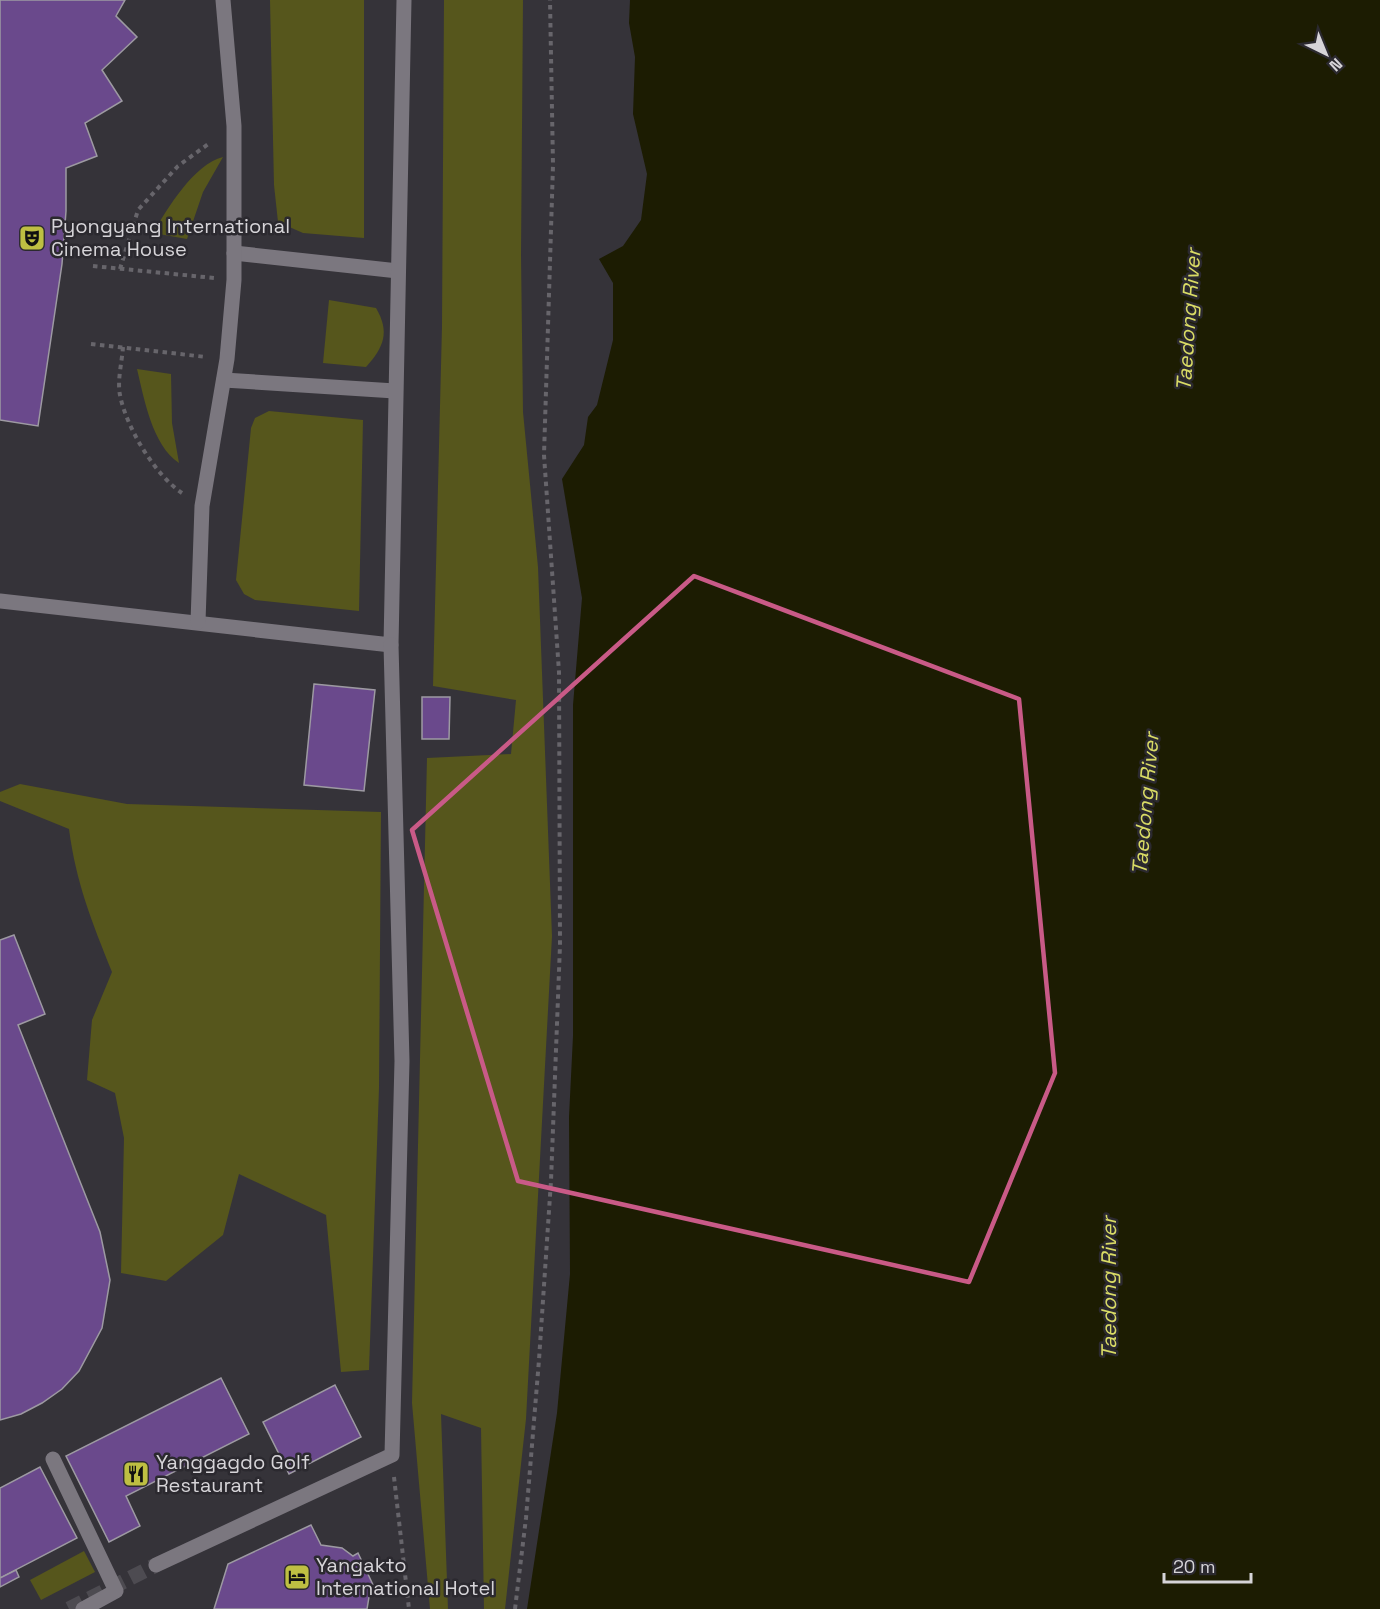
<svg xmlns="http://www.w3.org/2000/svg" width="1380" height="1609" font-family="'Space Grotesk',sans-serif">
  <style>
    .green { fill: #56561c }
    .water { fill: #1c1c02 }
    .building { fill: #6a498c; stroke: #9d9aa2; stroke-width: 1.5 }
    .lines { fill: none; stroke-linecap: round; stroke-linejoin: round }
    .minor-tunnel { stroke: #4d4b51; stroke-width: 15; stroke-dasharray: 15 8; stroke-linecap: butt }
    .path { stroke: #67656b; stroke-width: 4; stroke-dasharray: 4.5 4.5; stroke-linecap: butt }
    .minor { stroke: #7b777f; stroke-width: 15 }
    .marked { fill: none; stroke: #c95a87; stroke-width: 4.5; stroke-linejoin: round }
    .labels { text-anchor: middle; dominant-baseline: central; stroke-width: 5; stroke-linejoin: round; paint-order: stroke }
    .poi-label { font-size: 20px; fill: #d6d4d8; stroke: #2b292f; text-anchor: start }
    .water-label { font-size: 21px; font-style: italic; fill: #d9db65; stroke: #2b292f }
  </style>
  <rect width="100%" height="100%" fill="#353339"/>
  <g class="green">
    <polygon points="270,0 364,0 364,238 303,233 278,222 274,185"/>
    <polygon points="444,0 523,0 521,255 523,412 538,567 552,936 526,1419 505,1609 484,1609 481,1428 441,1414 448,1609 430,1609 412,1403 427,758 511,754 516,700 433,686 442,326"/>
    <path d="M223,157L203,192L187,239L153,233C167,209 194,164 223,157Z"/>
    <path d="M329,300L376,308C390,332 384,347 366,367L323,363Z"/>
    <path d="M137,369L171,374L172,423L179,463C152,445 144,398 137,369Z"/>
    <polygon points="269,411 363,420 359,611 255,600 244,594 236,580 251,428 255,418"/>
    <path d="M20,784L127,804L381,812L379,1088L369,1370L341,1372L326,1215L239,1174L223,1235L166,1281L121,1273L124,1138L115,1093L87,1080L92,1020L112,972C92,922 76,883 69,829L0,801V792Z"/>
    <polygon points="84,1551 95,1572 41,1600 30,1580"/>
  </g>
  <polygon class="water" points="630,0 1380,0 1380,1609 527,1609 557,1413 570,1274 569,1117 573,1036 573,705 582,598 562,479 584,445 588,417 597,405 613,340 613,283 599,259 623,246 641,220 647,174 633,114 635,57 629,23"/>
  <g class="building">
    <polygon points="0,0 125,0 116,16 137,37 102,70 122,101 85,123 97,156 66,168 66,211 62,264 38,426 0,420"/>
    <polygon points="314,684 375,690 364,791 304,785"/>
    <polygon points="422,697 450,697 449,739 422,739"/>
    <polygon points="14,935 45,1014 18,1025 100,1232 110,1280 102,1328 79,1371 62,1389 42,1403 21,1414 0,1420 0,940"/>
    <polygon points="221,1378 249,1434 126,1496 140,1526 109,1542 66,1456"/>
    <polygon points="335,1385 361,1437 289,1474 263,1422"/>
    <polygon points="40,1467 77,1538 0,1578 0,1488"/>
    <polygon points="311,1525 321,1545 342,1548 353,1556 358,1553 375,1589 370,1591 367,1609 214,1609 228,1564"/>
    <polygon points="16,1570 19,1577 0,1587 0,1578"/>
  </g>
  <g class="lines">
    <polyline class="minor-tunnel" points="69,1609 156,1565"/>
    <g class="path">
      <polyline points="93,266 214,278"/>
      <polyline points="120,269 138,210 178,166 211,142"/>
      <polyline points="91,344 206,357"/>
      <path d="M123,347C122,362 117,381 120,395C126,427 155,475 182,493"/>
      <polyline points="394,1477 409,1609"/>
      <polyline points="515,1609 526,1518 539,1360 551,1181 560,945 559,672 544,455 553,165 550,0"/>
    </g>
    <g class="minor">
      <polyline points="234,253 398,271"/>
      <polyline points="224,380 395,391"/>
      <polyline points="0,601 391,645 404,0"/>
      <polyline points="198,622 202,506 227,359 234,280 234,126 223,0"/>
      <polyline points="53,1459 116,1591 83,1609"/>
      <polyline points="156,1565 392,1455 402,1061 391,645"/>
    </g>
  </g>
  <path class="marked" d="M694,576L1019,699L1055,1073L969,1282L518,1181L412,830Z"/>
  <defs>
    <symbol id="theatre-square" viewBox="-11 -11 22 22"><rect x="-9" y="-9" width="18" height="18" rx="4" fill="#bebf42" stroke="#2b292f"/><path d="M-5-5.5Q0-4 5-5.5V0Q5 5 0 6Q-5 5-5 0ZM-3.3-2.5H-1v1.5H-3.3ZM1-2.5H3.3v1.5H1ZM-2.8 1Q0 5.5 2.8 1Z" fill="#111"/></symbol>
    <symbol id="restaurant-square" viewBox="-11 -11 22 22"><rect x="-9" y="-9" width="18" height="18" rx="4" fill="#bebf42" stroke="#2b292f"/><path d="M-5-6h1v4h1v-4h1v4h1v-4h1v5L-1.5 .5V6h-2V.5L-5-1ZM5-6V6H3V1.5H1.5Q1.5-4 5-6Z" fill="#111"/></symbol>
    <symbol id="hotel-square" viewBox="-11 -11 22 22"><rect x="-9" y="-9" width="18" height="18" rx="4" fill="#bebf42" stroke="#2b292f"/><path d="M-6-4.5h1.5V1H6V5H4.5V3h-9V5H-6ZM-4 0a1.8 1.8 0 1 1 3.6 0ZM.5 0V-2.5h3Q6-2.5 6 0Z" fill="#111"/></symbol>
  </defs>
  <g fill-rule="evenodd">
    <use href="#theatre-square" x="17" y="223" width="30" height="30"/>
    <use href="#restaurant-square" x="121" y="1459" width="30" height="30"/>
    <use href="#hotel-square" x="282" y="1562" width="30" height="30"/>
  </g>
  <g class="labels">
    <g class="poi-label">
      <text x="51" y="226">Pyongyang International<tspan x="51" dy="23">Cinema House</tspan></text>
      <text x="156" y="1462">Yanggagdo Golf<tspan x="156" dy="23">Restaurant</tspan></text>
      <text x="316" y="1565">Yangakto<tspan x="316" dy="23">International Hotel</tspan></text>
    </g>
    <g class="water-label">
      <text transform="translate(1188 320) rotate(-86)">Taedong River</text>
      <text transform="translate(1145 804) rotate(-85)">Taedong River</text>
      <text transform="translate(1108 1288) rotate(-90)">Taedong River</text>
    </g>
  </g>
  <g transform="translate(1326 54) rotate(137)" stroke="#2b292f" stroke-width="4.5" paint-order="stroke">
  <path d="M0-4.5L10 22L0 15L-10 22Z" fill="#d6d4d8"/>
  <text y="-9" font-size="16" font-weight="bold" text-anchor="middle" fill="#d6d4d8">N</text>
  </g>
  <path d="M1164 1573v9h87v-9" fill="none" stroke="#d6d4d8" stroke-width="3"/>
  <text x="1173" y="1573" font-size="18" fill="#d6d4d8" stroke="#2b292f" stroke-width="4.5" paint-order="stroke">20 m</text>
</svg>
